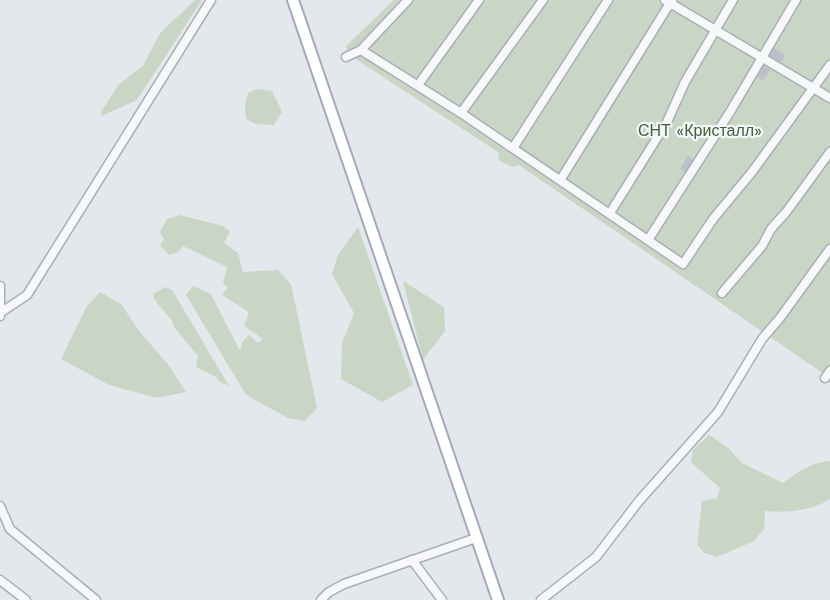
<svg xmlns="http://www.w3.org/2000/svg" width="830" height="600" font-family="'Work Sans',sans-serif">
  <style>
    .green { fill: #c9d6c5 }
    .building { fill: #bbc0ca }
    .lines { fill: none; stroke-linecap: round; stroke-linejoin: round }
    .minor-casing { stroke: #a9aeb7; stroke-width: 11 }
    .major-casing { stroke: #a3abb8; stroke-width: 14 }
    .minor { stroke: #f7f8fa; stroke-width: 8 }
    .major { stroke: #fff; stroke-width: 10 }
    .labels { text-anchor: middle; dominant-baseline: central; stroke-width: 4.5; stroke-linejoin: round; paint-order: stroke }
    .park-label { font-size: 16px; fill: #3f6138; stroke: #f4f6f9 }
  </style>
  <rect width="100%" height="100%" fill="#e4e7ec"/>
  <g class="green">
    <polygon points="195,0 202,0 137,100 102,116 101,112 119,84 143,66 160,33"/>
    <polygon points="394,0 830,0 830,378 519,165 512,167 499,160 498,152 357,60 347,55 346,46"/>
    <polygon points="257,89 272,91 282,112 274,125 256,124 246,119 245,106 248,93"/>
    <polygon points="180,215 223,226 230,231 224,243 238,253 243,272 278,270 291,284 317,408 305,421 288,418 246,395 186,295 193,286 211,294 240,351 242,342 249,335 258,343 263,339 244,326 249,312 222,295 228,287 223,283 227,267 183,246 178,252 169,255 160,245 164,239 160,232 167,219"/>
    <polygon points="358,227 413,385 382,402 341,379 342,343 354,313 332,274 338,255"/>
    <polygon points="403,281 444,307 445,331 423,360"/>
    <path d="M166,287L172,290L229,386L220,382L216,377L196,367L198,356L174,327C171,313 156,308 153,294Z"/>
    <polygon points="100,292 121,304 140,332 170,367 186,392 157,398 109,385 61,359 87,306"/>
    <path d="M709,435L728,448L742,463L783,483C799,471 810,463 830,461V499C812,511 786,513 765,511L764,529L754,541L717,557L705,553L697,545L702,501L717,498L720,488L691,462L693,450Z"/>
  </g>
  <g class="building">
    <polygon points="774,48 785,55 781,62 769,55"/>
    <polygon points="763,66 770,70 763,81 757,77"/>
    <polygon points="688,156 694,160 685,172 680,169"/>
  </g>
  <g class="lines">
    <defs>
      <g id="minor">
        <polyline points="665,0 830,98"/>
        <polyline points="361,50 461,113 683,264 713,219 752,172 830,65"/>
        <polyline points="346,57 361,50 408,0"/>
        <polyline points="418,85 479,0"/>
        <polyline points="461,113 543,0"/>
        <polyline points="513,148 608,0"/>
        <polyline points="561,179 672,0"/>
        <polyline points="610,213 667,122 685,82 733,0"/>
        <polyline points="648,240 730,112 796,0"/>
        <polyline points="0,286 0,316"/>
        <polyline points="722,293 762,246 771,229 787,211 830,152"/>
        <polyline points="0,313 27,295 211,0"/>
        <polyline points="825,378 830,371"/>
        <polyline points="0,506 10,529 96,600"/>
        <polyline points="412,560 442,600"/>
        <polyline points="0,580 26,600"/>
        <polyline points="321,600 329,592 344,584 476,538"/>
        <polyline points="541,600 596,557 639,501 718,412 762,339 780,318 830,249"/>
      </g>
      <polyline id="major" points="293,0 498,600"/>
    </defs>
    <use href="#minor" class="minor-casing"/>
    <use href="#major" class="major-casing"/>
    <use href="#minor" class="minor"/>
    <use href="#major" class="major"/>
  </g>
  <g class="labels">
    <g class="park-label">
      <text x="700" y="130">СНТ «Кристалл»</text>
    </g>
  </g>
</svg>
